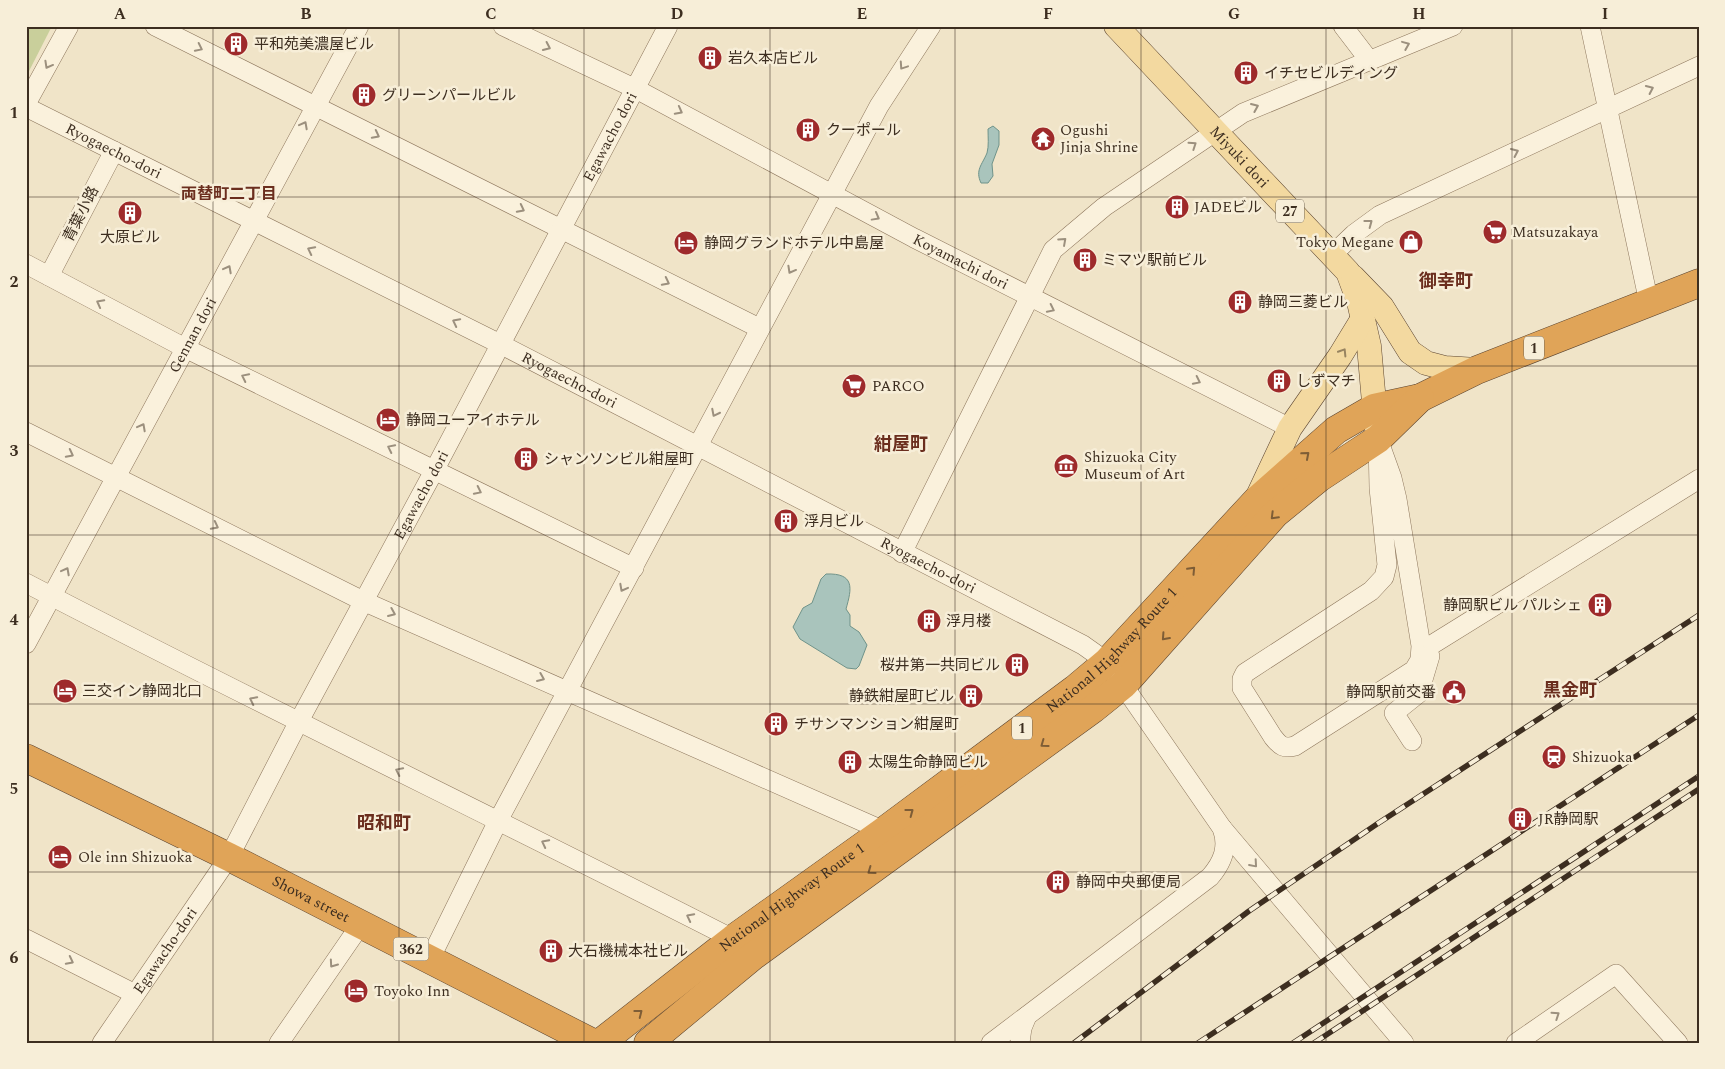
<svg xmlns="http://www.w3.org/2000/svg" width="1725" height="1069" font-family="Spectral,'Noto Sans JP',serif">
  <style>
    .green { fill: #c9cf9b }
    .water { fill: #a9c4bc; stroke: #6f938a }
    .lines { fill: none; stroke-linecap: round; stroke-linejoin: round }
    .minor-casing { stroke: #8d765c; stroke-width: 20 }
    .major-casing { stroke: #5b4430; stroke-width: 25 }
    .highway-casing { stroke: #5b4430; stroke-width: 29 }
    .minor { stroke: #faf1dc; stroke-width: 19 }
    .major { stroke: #f3d9a0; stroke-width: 24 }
    .highway { stroke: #e0a458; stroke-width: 28 }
    .rail-casing { stroke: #3d2e20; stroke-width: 5.5 }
    .rail { stroke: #f7eed8; stroke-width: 4; stroke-dasharray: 11; stroke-linecap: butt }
    .oneway { stroke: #9c907e }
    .oneway2 { stroke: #988460 }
    .oneway3 { stroke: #7e5d36 }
    .grid { fill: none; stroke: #3d2e20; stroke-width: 1; stroke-opacity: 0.55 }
    .labels { text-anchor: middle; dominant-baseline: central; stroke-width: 5; stroke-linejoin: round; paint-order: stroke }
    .shield { fill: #f7eed8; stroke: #756857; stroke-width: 1 }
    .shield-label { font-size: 14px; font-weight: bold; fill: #3d2e20 }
    .poi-label { font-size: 15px; fill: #3d2e20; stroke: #f7eed8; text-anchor: start }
    .street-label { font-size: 15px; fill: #3d2e20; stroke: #f7eed8 }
    .neighbourhood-label { font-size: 16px; font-weight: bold; fill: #6b2e1e; stroke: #f7eed8 }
    .quarter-label { font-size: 18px; font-weight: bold; fill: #6b2e1e; stroke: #f7eed8 }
    .neatline { fill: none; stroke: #3d2e20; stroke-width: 2 }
    .grid-label { font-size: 16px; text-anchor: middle; font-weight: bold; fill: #3d2e20 }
  </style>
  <rect width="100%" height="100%" fill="#f0e4c8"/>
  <polygon class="green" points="26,26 52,26 26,77"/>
  <g class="water">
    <path d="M993,126L999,131V145L992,164L993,176L988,183H981C975,170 982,165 987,153C989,146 988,137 988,129Z"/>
    <path d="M826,574C855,573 852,588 846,609L850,615V626L859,632L867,645L859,666L856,669L847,668L800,639L793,627L803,608L812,603L821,579Z"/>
  </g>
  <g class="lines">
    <defs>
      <g id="minor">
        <polyline points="155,26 759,328"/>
        <path id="s1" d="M503,26L636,89L914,238L1290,428"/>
        <polyline points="1343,26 1369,60"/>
        <polyline points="1590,26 1649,303"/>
        <polyline points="26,104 69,26"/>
        <path id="s2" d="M26,107L500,344L1083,645L1107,662L1222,828C1229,847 1223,862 1210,877L991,1043"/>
        <polyline points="1332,255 1354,234 1380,215 1699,66"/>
        <polyline points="26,264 185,348 634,568"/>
        <polyline points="49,276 114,151"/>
        <polyline points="26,432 363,601 884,831"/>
        <path d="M1378,439L1392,478L1397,499L1421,646L1420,660L1414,670L1295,746C1284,749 1280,746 1273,737L1242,688V679L1245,673L1371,591L1384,577L1387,565L1379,488Z"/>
        <polyline points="902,553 1053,250 1104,207 1243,113 1453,26"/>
        <path d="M26,583C260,705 498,819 733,939"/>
        <path id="s3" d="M26,644L359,26"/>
        <polyline points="1433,644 1699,479"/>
        <polyline points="1412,741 1394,713 1419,693 1430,656"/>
        <polyline points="1222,828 1404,1043"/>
        <polyline points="26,939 135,994"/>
        <polyline points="430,959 499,819 879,106 931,26"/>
        <path id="s4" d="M102,1043L229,857L298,723L435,469L668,26"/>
        <polyline points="279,1043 361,924"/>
        <polyline points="1020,1043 1022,1028 1027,1016"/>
        <polyline points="1516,1043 1616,974 1678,1043"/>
      </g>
      <g id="major">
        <path id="s5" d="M1116,26L1348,272L1359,302L1369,346L1376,425"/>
        <polyline points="1353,277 1382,307 1410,352 1426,363 1445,368 1477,370"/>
        <polyline points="1257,498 1290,428 1340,356 1362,320"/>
      </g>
      <g id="highway">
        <path id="s6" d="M26,758L229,857L593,1043"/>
        <path id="s7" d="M600,1043L733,939L884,831L1075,689L1107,662L1257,500L1336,430L1374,408L1420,398L1477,370L1699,283"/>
        <polyline points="648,1043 753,956 1093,709 1124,684 1275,514 1319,478 1378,439 1420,398"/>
      </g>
    </defs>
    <use href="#minor" class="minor-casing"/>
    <use href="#major" class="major-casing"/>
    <use href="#highway" class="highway-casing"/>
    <use href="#minor" class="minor"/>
    <use href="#major" class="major"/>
    <use href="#highway" class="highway"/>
    <defs>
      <g id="rail">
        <polyline points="1074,1043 1249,911 1377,824 1699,615"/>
        <polyline points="1198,1043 1699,715"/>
        <polyline points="1293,1043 1699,776"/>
        <polyline points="1314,1043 1699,789"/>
      </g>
    </defs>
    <use href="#rail" class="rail-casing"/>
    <use href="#rail" class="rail"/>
  </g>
  <defs><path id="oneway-chevron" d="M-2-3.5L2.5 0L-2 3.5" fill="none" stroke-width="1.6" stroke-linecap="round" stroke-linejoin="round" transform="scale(1.25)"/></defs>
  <g class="oneway">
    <use href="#oneway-chevron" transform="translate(1406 45) rotate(-22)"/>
    <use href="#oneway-chevron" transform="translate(547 47) rotate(25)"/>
    <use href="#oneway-chevron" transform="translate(199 48) rotate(26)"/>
    <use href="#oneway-chevron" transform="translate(48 65) rotate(119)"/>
    <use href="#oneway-chevron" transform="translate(903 66) rotate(124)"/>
    <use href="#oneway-chevron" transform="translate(1650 89) rotate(-25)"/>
    <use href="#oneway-chevron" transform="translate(1255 107) rotate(-23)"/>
    <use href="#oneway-chevron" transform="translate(679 111) rotate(28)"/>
    <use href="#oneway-chevron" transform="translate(304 125) rotate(-62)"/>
    <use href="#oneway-chevron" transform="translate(376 135) rotate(27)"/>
    <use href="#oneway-chevron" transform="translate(1193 145) rotate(-34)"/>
    <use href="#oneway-chevron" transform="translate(1515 152) rotate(-25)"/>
    <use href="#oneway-chevron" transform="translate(521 209) rotate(27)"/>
    <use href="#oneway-chevron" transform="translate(876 217) rotate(29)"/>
    <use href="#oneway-chevron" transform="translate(1369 223) rotate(-37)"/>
    <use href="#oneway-chevron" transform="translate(1063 241) rotate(-42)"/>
    <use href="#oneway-chevron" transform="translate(311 250) rotate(-153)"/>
    <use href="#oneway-chevron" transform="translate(228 269) rotate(-62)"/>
    <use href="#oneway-chevron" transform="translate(791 270) rotate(119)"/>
    <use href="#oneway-chevron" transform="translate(666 282) rotate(27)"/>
    <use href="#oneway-chevron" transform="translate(100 303) rotate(-152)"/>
    <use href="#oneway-chevron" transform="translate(1051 309) rotate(26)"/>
    <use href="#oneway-chevron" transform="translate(456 322) rotate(-153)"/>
    <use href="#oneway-chevron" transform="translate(245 377) rotate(-154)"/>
    <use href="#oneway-chevron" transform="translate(1197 381) rotate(26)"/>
    <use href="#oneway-chevron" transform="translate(715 413) rotate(117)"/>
    <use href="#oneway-chevron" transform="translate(142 427) rotate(-62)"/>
    <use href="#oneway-chevron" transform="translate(391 448) rotate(-154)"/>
    <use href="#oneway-chevron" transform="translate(70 454) rotate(27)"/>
    <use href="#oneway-chevron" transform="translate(478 491) rotate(26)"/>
    <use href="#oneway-chevron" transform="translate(215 526) rotate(27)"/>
    <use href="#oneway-chevron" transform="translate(66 571) rotate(-62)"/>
    <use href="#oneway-chevron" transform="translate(623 588) rotate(118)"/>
    <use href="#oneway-chevron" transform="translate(392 613) rotate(23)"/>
    <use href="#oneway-chevron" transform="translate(541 678) rotate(23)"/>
    <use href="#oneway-chevron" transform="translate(253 700) rotate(-153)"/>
    <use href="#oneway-chevron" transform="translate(399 771) rotate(-154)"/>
    <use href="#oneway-chevron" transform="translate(545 843) rotate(-153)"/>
    <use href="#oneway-chevron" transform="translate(1254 864) rotate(49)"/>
    <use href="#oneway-chevron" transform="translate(690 917) rotate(-153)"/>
    <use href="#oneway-chevron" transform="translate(70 961) rotate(27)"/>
    <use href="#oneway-chevron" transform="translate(333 964) rotate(125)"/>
    <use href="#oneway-chevron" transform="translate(1556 1015) rotate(-34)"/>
  </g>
  <use class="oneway2" href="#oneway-chevron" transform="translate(1343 352) rotate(-58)"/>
  <g class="oneway3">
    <use href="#oneway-chevron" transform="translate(1306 455) rotate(-41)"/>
    <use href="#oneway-chevron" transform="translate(1274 516) rotate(135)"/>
    <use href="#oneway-chevron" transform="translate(1192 570) rotate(-47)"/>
    <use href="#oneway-chevron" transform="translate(1165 637) rotate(132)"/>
    <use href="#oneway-chevron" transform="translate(1044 744) rotate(144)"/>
    <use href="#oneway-chevron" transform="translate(910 812) rotate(-37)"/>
    <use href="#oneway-chevron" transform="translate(871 871) rotate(144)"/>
    <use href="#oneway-chevron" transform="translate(639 1013) rotate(-38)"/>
  </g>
  <path class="grid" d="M213,26V1043M399,26V1043M584,26V1043M770,26V1043M955,26V1043M1141,26V1043M1326,26V1043M1512,26V1043M26,197H1699M26,366H1699M26,535H1699M26,704H1699M26,872H1699"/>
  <defs>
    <symbol id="building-disc" viewBox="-11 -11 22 22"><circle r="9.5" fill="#9e2a2b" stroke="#f7eed8"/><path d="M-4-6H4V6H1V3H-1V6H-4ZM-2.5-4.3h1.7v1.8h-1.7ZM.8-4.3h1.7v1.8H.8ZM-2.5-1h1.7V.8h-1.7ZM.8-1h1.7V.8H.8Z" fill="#fff"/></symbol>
    <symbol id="temple-disc" viewBox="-11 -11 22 22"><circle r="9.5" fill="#9e2a2b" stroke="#f7eed8"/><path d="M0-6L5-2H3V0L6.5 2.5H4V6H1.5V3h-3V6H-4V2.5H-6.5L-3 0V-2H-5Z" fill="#fff"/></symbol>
    <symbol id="supermarket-disc" viewBox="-11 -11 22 22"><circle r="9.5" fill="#9e2a2b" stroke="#f7eed8"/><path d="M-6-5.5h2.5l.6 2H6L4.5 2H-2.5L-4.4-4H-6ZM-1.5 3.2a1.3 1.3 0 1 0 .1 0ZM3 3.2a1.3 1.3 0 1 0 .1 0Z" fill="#fff"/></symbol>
    <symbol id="shop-disc" viewBox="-11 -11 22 22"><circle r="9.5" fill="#9e2a2b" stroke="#f7eed8"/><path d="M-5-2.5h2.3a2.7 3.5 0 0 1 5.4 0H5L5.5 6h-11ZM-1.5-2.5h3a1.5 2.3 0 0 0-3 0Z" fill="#fff"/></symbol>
    <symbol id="hotel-disc" viewBox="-11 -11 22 22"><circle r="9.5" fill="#9e2a2b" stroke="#f7eed8"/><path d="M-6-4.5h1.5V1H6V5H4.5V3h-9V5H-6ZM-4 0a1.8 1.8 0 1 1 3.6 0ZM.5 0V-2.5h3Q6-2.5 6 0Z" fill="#fff"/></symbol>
    <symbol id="museum-disc" viewBox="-11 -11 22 22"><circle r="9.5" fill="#9e2a2b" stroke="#f7eed8"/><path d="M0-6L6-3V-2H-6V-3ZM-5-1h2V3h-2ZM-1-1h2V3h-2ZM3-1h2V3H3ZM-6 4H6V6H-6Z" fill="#fff"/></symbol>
    <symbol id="civic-disc" viewBox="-11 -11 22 22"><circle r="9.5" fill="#9e2a2b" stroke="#f7eed8"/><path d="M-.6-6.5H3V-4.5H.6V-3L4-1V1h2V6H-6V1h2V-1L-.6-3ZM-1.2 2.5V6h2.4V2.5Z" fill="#fff"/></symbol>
    <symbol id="station-disc" viewBox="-11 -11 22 22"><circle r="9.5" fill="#9e2a2b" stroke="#f7eed8"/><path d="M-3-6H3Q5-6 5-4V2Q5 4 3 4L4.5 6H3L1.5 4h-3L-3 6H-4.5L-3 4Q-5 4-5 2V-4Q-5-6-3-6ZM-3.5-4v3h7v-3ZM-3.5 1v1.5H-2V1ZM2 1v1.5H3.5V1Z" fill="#fff"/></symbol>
  </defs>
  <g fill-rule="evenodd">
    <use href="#building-disc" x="222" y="30" width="28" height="28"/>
    <use href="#building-disc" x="696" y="44" width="28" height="28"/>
    <use href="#building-disc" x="1232" y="59" width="28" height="28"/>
    <use href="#building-disc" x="350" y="81" width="28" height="28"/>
    <use href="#building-disc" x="794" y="116" width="28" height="28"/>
    <use href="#temple-disc" x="1029" y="125" width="28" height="28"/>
    <use href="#building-disc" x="1163" y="193" width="28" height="28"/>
    <use href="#building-disc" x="116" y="199" width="28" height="28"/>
    <use href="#supermarket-disc" x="1481" y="218" width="28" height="28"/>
    <use href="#shop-disc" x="1397" y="228" width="28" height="28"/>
    <use href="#hotel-disc" x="672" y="229" width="28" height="28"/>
    <use href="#building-disc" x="1071" y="246" width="28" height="28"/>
    <use href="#building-disc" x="1226" y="288" width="28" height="28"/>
    <use href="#building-disc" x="1265" y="367" width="28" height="28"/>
    <use href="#supermarket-disc" x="840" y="372" width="28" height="28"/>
    <use href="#hotel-disc" x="374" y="406" width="28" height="28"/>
    <use href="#building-disc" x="512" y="445" width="28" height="28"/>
    <use href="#museum-disc" x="1052" y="452" width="28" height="28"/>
    <use href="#building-disc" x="772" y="507" width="28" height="28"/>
    <use href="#building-disc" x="1586" y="591" width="28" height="28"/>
    <use href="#building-disc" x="915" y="607" width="28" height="28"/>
    <use href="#building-disc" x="1003" y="651" width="28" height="28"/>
    <use href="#hotel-disc" x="51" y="677" width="28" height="28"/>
    <use href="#civic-disc" x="1440" y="678" width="28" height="28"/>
    <use href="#building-disc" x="957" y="682" width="28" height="28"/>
    <use href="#building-disc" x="762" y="710" width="28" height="28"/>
    <use href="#station-disc" x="1540" y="743" width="28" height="28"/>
    <use href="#building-disc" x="836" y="748" width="28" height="28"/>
    <use href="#building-disc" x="1506" y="805" width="28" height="28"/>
    <use href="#hotel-disc" x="46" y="843" width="28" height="28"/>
    <use href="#building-disc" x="1044" y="868" width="28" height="28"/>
    <use href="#building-disc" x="537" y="937" width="28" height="28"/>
    <use href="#hotel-disc" x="342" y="977" width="28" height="28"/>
  </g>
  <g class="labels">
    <g class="shield">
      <rect x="1276" y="199.5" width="28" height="23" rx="4"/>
      <rect x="1524" y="336.5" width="20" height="23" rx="4"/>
      <rect x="1012" y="716.5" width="20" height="23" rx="4"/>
      <rect x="393.5" y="937.5" width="35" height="23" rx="4"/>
    </g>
    <g class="shield-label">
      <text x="1290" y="211">27</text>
      <text x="1534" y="348">1</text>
      <text x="1022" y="728">1</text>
      <text x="411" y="949">362</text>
    </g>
    <g class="poi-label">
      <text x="254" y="44">平和苑美濃屋ビル</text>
      <text x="728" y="58">岩久本店ビル</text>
      <text x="1264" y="73">イチセビルディング</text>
      <text x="382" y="95">グリーンパールビル</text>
      <text x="826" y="130">クーポール</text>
      <text x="1060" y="130">Ogushi<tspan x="1060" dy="17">Jinja Shrine</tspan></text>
      <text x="1194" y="207">JADEビル</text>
      <text x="1512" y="232">Matsuzakaya</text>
      <text x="130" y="237" text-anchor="middle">大原ビル</text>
      <text x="1394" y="242" text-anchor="end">Tokyo Megane</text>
      <text x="704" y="243">静岡グランドホテル中島屋</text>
      <text x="1102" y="260">ミマツ駅前ビル</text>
      <text x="1258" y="302">静岡三菱ビル</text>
      <text x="1296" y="381">しずマチ</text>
      <text x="872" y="386">PARCO</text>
      <text x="406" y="420">静岡ユーアイホテル</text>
      <text x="1084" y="457">Shizuoka City<tspan x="1084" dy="17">Museum of Art</tspan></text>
      <text x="544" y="459">シャンソンビル紺屋町</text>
      <text x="804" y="521">浮月ビル</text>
      <text x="1582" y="605" text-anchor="end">静岡駅ビル パルシェ</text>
      <text x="946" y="621">浮月楼</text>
      <text x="1000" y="665" text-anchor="end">桜井第一共同ビル</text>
      <text x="82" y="691">三交イン静岡北口</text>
      <text x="1436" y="692" text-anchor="end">静岡駅前交番</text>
      <text x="954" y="696" text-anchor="end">静鉄紺屋町ビル</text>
      <text x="794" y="724">チサンマンション紺屋町</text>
      <text x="1572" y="757">Shizuoka</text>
      <text x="868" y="762">太陽生命静岡ビル</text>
      <text x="1538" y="819">JR静岡駅</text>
      <text x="78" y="857">Ole inn Shizuoka</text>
      <text x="1076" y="882">静岡中央郵便局</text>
      <text x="568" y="951">大石機械本社ビル</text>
      <text x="374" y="991">Toyoko Inn</text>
    </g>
    <g class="street-label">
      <text stroke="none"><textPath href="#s4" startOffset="1040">Egawacho dori</textPath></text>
      <text stroke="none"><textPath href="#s2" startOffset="98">Ryogaecho-dori</textPath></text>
      <text stroke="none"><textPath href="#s5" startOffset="180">Miyuki dori</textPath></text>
      <text transform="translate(81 214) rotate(-63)">青葉小路</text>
      <text stroke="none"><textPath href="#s1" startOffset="515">Koyamachi dori</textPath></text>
      <text stroke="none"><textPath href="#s3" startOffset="351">Gennan dori</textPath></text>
      <text stroke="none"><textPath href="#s2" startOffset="608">Ryogaecho-dori</textPath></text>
      <text stroke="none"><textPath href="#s4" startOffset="635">Egawacho dori</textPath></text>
      <text stroke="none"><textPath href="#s2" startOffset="1012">Ryogaecho-dori</textPath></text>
      <text stroke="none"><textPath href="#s7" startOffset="646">National Highway Route 1</textPath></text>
      <text stroke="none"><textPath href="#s7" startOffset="241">National Highway Route 1</textPath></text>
      <text stroke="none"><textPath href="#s6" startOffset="318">Showa street</textPath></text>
      <text stroke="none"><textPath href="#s4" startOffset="112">Egawacho-dori</textPath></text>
    </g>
    <g class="neighbourhood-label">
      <text x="229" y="194">両替町二丁目</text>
    </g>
    <g class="quarter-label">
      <text x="1446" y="281">御幸町</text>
      <text x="901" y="444">紺屋町</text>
      <text x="1570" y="690">黒金町</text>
      <text x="384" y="823">昭和町</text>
    </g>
  </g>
  <rect width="1725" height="1069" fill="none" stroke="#f7eed8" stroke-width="55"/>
  <rect x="28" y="28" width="1670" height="1014" class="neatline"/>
  <g class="grid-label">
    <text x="120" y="19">A</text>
    <text x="306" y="19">B</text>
    <text x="491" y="19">C</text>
    <text x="677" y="19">D</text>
    <text x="862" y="19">E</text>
    <text x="1048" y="19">F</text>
    <text x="1234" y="19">G</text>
    <text x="1419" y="19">H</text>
    <text x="1605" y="19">I</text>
    <text x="14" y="118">1</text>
    <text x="14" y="287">2</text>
    <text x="14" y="456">3</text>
    <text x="14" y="625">4</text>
    <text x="14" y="794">5</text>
    <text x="14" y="963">6</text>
  </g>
</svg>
